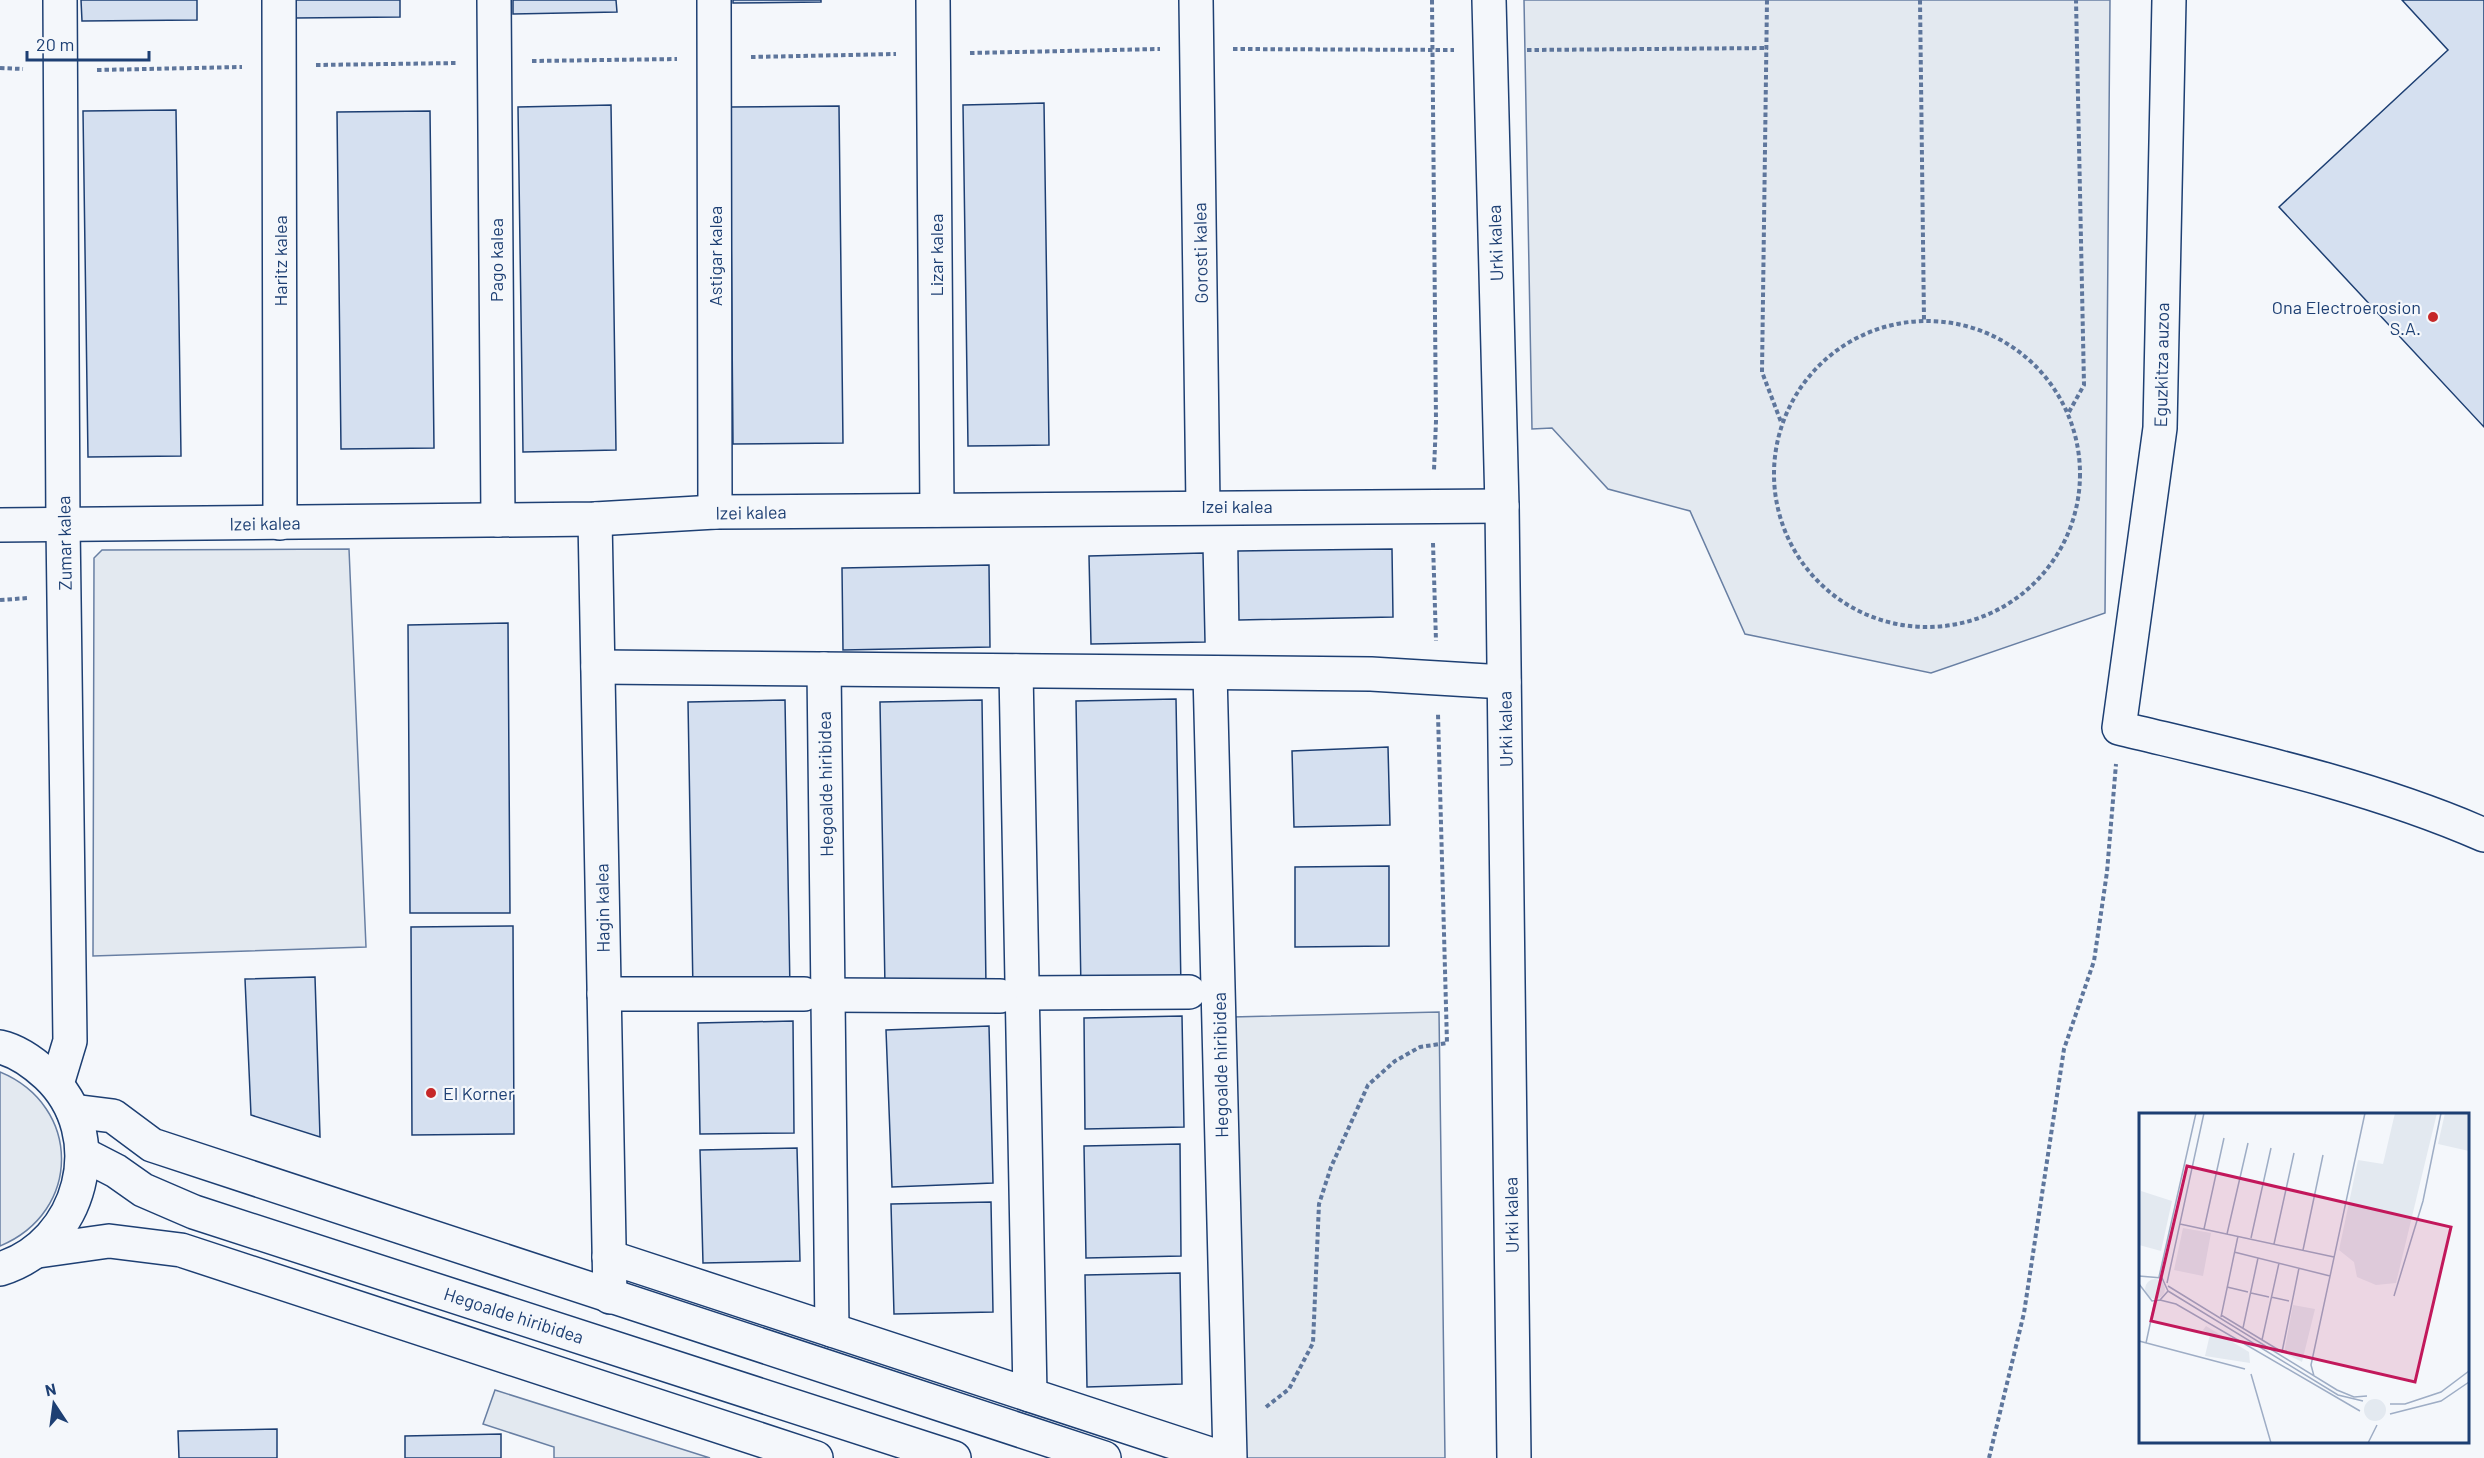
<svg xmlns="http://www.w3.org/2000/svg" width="2484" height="1458" font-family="Barlow,sans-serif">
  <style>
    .green { fill: #e3e9f0; stroke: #687fa3; stroke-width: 1.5 }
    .building { fill: #d5e0f0; stroke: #1d3f73; stroke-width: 1.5 }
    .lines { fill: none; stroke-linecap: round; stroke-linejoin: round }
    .minor-casing { stroke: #1d3f73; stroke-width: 36 }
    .path { stroke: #5e769c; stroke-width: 4; stroke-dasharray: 4.5 3; stroke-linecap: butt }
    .minor { stroke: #f4f7fb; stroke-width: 33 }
    .poi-dot { fill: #c62828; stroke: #f4f7fb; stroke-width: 2 }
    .labels { text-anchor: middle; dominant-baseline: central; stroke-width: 4.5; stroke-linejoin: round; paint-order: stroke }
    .street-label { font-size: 18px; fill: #1d3f73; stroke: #f4f7fb }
    .poi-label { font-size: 18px; fill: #1d3f73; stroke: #f4f7fb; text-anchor: end }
    .inset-road { fill: none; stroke: #9eadc5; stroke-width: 1.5 }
    .view { fill: #c2185b; fill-opacity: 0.15; stroke: #c2185b; stroke-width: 3 }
    .inset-edge { fill: none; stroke: #1d3f73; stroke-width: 3 }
  </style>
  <rect width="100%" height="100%" fill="#f4f7fb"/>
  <g class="green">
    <polygon points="1524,0 2110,0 2105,613 1931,673 1745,634 1690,511 1608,489 1552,428 1532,429"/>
    <polygon points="349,549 366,947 93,956 94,558 102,550"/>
    <polygon points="1439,1012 1445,1458 1242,1458 1232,1017"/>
    <path d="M0,1072C82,1106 82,1212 0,1246Z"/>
    <polygon points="495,1390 710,1458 554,1458 554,1447 483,1424"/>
  </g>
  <g class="building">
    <polygon points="81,0 197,0 197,20 82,21"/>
    <polygon points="295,0 400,0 400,17 295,18"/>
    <polygon points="513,0 616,0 617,12 513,14"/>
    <polygon points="733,0 821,0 821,2 733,3"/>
    <polygon points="2402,0 2484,0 2484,427 2279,207 2448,50"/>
    <polygon points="1044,103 1049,445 968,446 963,105"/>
    <polygon points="611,105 616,450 523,452 518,107"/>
    <polygon points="839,106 843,443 733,444 730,107"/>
    <polygon points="176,110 181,456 88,457 83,111"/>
    <polygon points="430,111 434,448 341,449 337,112"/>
    <polygon points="1392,549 1393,617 1239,620 1238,551"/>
    <polygon points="1203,553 1205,642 1091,644 1089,556"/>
    <polygon points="989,565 990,647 843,650 842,568"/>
    <polygon points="508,623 510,913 410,913 408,625"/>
    <polygon points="1176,699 1181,989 1081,990 1076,701"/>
    <polygon points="785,700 790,990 693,991 688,702"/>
    <polygon points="982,700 986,986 885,987 880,702"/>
    <polygon points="1388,747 1390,825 1294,827 1292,751"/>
    <polygon points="1389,866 1389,946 1295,947 1295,867"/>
    <polygon points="513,926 514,1134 412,1135 411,927"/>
    <polygon points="315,977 320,1137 251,1115 245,979"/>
    <polygon points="1182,1016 1184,1127 1085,1129 1084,1018"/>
    <polygon points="793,1021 794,1133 700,1134 698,1023"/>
    <polygon points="989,1026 993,1183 892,1187 886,1030"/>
    <polygon points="1180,1144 1181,1256 1086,1258 1084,1146"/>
    <polygon points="797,1148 800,1261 703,1263 700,1150"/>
    <polygon points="991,1202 993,1312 894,1314 891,1204"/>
    <polygon points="1180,1273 1182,1384 1087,1387 1085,1275"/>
    <polygon points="277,1429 277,1458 179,1458 178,1431"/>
    <polygon points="501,1434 501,1458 405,1458 405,1436"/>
  </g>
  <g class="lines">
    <defs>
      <g id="minor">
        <polyline points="279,0 280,523"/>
        <polyline points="494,0 498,520"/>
        <polyline points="714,0 715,512"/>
        <polyline points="933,0 937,510"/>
        <polyline points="1196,0 1203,506"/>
        <polyline points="1489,0 1502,506 1514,1458"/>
        <path d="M2169,0L2160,428L2119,728C2239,757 2370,785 2484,835"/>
        <polyline points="595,519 610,1297"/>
        <polyline points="0,525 595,519 715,512 1502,506"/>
        <polyline points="598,667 1371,674 1504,682"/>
        <polyline points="824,669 832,1330"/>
        <polyline points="1016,671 1030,1395"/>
        <polyline points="1210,673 1230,1458"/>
        <polyline points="1022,993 1189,992"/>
        <polyline points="604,994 804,994"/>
        <polyline points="828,995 1000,996"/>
        <path d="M0,1047C18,1051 34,1063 47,1075C111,1135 82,1244 0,1269"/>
        <polyline points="57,1084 70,1041 63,525 60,0"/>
        <polyline points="73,1111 113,1116 152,1145 1104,1458"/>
        <polyline points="83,1154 116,1171 143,1190 194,1212 954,1458"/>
        <polyline points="38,1251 109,1241 181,1250 816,1458"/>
        <polyline points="609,1257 1222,1458"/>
      </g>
    </defs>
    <use href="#minor" class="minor-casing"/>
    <g class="path">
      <polyline points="1432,0 1436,421 1434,470"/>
      <polyline points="1767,0 1762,372 1781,422"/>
      <polyline points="1920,0 1924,320"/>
      <polyline points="1233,49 1454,50"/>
      <polyline points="1527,50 1768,48"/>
      <polyline points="970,53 1160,49"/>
      <polyline points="751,57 896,54"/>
      <polyline points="532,61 677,59"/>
      <polyline points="316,65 458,63"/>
      <polyline points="0,68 23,69"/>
      <polyline points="97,70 242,67"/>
      <circle cx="1927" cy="474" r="153"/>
      <polyline points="2069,412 2084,385 2076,0"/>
      <polyline points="1433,543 1436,641"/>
      <polyline points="0,600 28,598"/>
      <polyline points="1266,1407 1289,1389 1313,1343 1319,1204 1331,1167 1368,1085 1395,1061 1420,1047 1447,1043 1438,714"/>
      <polyline points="1989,1458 2024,1313 2064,1049 2094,961 2107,872 2116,764"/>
    </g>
    <use href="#minor" class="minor"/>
  </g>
  <g class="poi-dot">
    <circle cx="2433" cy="317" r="6"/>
    <circle cx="431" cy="1093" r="6"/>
  </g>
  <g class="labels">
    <g class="street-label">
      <text transform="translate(1495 243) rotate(-92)">Urki kalea</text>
      <text transform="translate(1200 253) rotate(-91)">Gorosti kalea</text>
      <text transform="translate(936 255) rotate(-90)">Lizar kalea</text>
      <text transform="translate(715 256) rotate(-90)">Astigar kalea</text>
      <text transform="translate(496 260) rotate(-90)">Pago kalea</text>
      <text transform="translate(280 261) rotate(-90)">Haritz kalea</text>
      <text transform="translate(2161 365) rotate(-89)">Eguzkitza auzoa</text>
      <text x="1237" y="506">Izei kalea</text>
      <text transform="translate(751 512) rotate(-1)">Izei kalea</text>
      <text transform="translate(265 523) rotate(-1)">Izei kalea</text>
      <text transform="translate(64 543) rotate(-91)">Zumar kalea</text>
      <text transform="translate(1505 729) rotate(-91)">Urki kalea</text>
      <text transform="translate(825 784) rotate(-91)">Hegoalde hiribidea</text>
      <text transform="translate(602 908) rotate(-91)">Hagin kalea</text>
      <text transform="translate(1220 1065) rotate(-91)">Hegoalde hiribidea</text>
      <text transform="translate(1511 1215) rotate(-91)">Urki kalea</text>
      <text transform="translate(514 1315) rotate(18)">Hegoalde hiribidea</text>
    </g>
    <g class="poi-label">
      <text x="2421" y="307">Ona Electroerosion<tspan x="2421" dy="21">S.A.</tspan></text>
      <text x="443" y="1093" text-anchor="start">El Korner</text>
    </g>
  </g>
  <g transform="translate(2139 1113)">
    <rect width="330" height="330" fill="#f4f7fb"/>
    <path d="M256,0H298L257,170L237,172L218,164L215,149L200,137L219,47L244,51ZM306,0H330V38L299,31ZM2,78L33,88L22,138L0,132ZM44,115L72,120L64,163L35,157ZM6 176a10 10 0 1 1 20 0a10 10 0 1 1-20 0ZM154,192L176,196L163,249L145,240ZM67,213L110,239L111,250L66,243L71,221L64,217ZM225 297a11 11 0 1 1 22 0a11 11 0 1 1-22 0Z" fill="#e3e9f0"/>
    <path class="inset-road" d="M41,111L195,144M65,116L85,25M88,121L109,30M112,125L132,35M135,131L155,40M164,137L184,42M95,139L191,163M0,163L23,165L29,178L21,187L13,188L0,171M20,164L57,0M28,170L65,0M29,173L198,277L215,284L228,283M88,174L109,179M29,178L199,282L224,288M112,180L130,184M255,183L284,88L302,0M132,184L150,188M21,187L37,191L221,298M82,202L143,239L160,155M82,204L99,123M104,215L119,145M123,227L140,150M0,228L106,256M7,230L16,188M112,261L132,330M175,263L172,252L226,0M251,291H266L302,279L330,258M251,301L302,288L330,269M229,330L238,312"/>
    <path class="view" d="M48,53L312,114L276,269L12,208Z"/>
    <rect width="330" height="330" class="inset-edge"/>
  </g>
  <g transform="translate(54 1404) rotate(347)" stroke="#f4f7fb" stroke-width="4.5" paint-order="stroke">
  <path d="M0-4.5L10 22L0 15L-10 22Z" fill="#1d3f73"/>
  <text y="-9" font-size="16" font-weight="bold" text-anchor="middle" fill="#1d3f73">N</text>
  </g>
  <path d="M27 51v9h122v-9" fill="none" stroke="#1d3f73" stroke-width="3"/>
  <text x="36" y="51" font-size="18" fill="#1d3f73" stroke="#f4f7fb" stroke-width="4.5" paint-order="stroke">20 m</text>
</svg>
